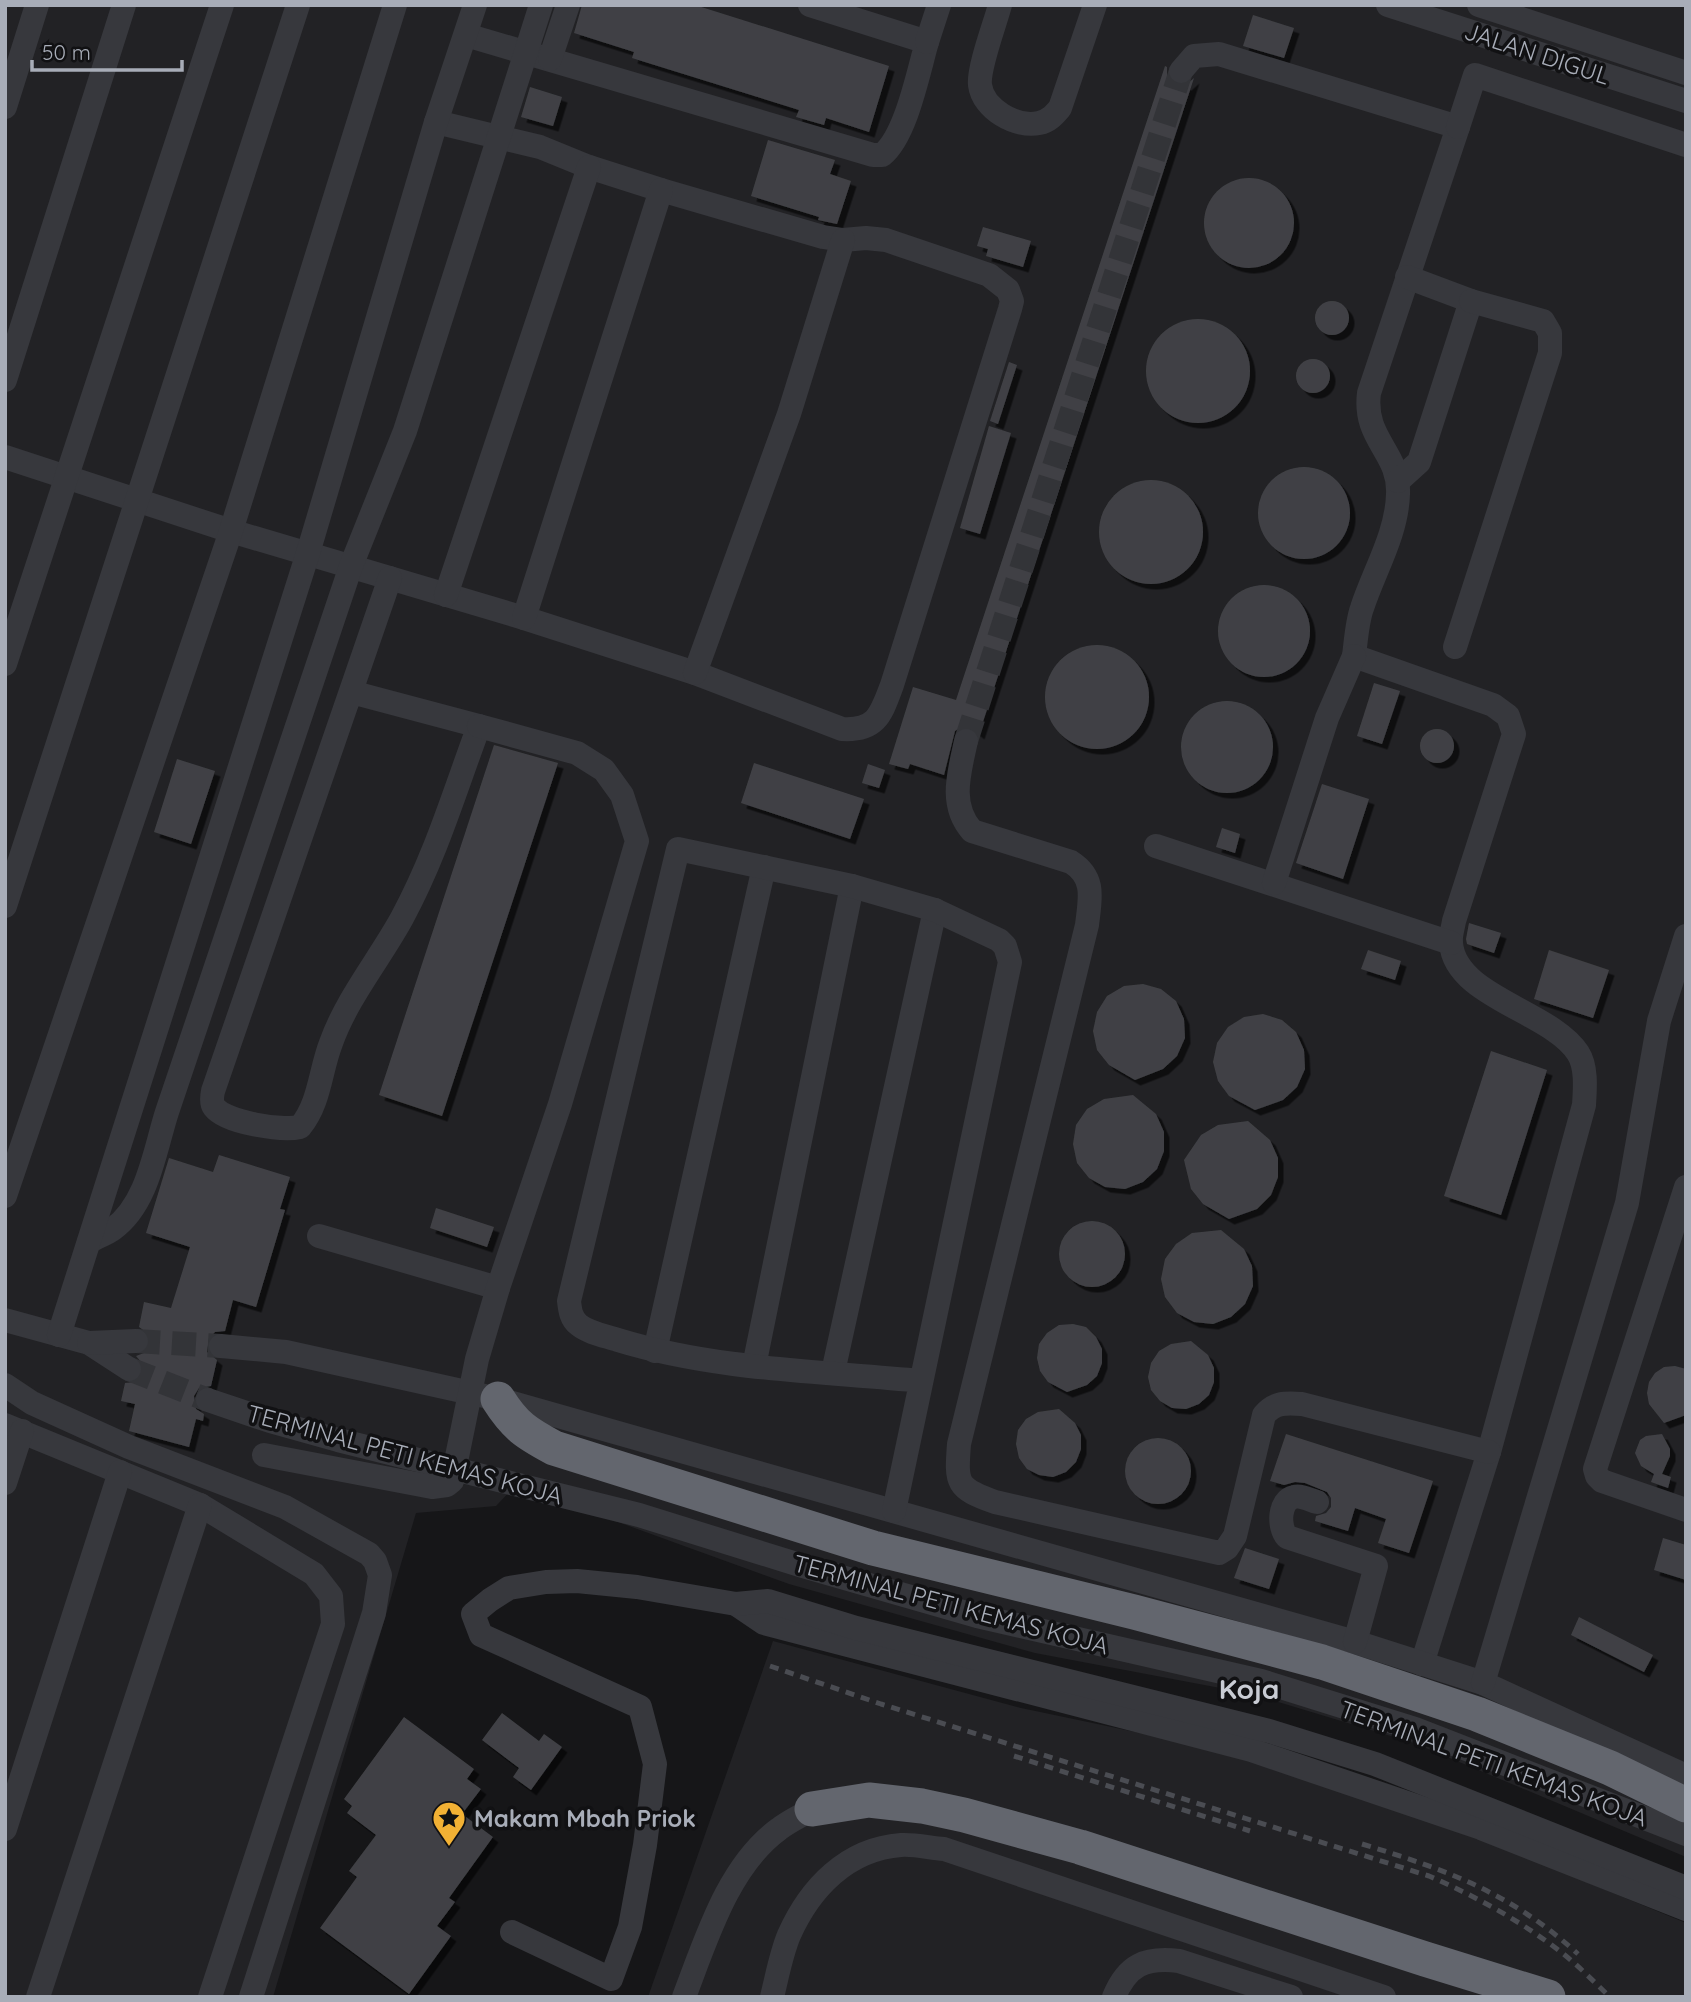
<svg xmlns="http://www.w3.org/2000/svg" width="1691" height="2002" font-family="Quicksand,sans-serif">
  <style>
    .built { fill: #222225 }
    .building { fill: #404145; filter: url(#shadow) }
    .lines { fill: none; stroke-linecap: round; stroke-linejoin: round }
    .minor-tunnel { stroke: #333438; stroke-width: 24; stroke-dasharray: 24 12; stroke-linecap: butt }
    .minor { stroke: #37383d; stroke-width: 24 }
    .highway { stroke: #63666e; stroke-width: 35 }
    .rail { stroke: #4a4c52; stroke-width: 5; stroke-dasharray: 9 7; stroke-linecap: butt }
    .labels { text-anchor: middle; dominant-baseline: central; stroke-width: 7; stroke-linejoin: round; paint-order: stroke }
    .street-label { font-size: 24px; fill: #a8adb8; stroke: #111113 }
    .poi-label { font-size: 24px; font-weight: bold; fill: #a8adb8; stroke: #111113; text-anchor: start }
    .quarter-label { font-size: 28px; font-weight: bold; fill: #c9ccd4; stroke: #111113 }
  </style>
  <defs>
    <filter id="shadow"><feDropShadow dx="5.5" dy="5.5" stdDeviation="0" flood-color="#0009"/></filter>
  </defs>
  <rect width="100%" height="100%" fill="#161618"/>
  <g class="built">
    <polygon points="5,5 1686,5 1686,1857 1414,1743 1252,1694 1035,1653 789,1584 516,1485 496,1506 416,1513 273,1997 5,1997"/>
    <polygon points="773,1641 1021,1708 1231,1752 1395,1803 1686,1923 1686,1997 648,1997"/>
  </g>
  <g class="building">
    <polygon points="582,5 695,5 889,66 869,132 826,118 824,125 796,117 799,110 632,58 634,52 574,33"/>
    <polygon points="1253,15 1294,28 1284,58 1243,46"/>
    <polygon points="1165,66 1167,67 1167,76 1178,85 1186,85 1194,78 979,734 969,726 961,727 955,731 944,775 910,764 908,769 889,764 913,687 956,700"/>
    <polygon points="530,87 562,97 553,126 521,117"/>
    <polygon points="768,140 835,160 830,174 851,181 837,224 818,220 819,217 751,196"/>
    <circle cx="1249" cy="223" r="45"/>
    <polygon points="983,227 1031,241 1023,267 986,256 988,249 977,246"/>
    <circle cx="1332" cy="318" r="17"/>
    <circle cx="1198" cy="371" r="52"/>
    <circle cx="1313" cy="376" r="17"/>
    <polygon points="1009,362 1017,365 998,424 990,421"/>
    <polygon points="989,426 1011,433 980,534 960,528"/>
    <circle cx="1304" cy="513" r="46"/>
    <circle cx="1151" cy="532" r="52"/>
    <circle cx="1264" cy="631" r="46"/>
    <circle cx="1097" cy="697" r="52"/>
    <polygon points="1374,683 1400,691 1382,744 1357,736"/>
    <circle cx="1227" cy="747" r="46"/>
    <circle cx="1437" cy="746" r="17"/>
    <polygon points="494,745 558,763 442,1116 379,1095"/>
    <polygon points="177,759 215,771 191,844 154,832"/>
    <polygon points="754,763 864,799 850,839 741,803"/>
    <polygon points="868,764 885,770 879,788 862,783"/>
    <polygon points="1322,784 1369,799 1343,879 1296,863"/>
    <polygon points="1222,828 1240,834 1235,853 1216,847"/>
    <polygon points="1469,923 1501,933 1494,953 1467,944 1466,939"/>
    <polygon points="1368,950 1401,961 1395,980 1361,969"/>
    <polygon points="1549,950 1609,970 1593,1018 1534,999"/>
    <polygon points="1143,984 1161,989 1176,1001 1184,1019 1185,1038 1177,1056 1163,1069 1135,1080 1109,1065 1097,1050 1093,1031 1097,1012 1107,996 1124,986"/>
    <polygon points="1263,1014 1282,1020 1296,1032 1304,1050 1305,1069 1297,1087 1283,1100 1255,1110 1229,1096 1218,1081 1213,1062 1217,1043 1228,1027 1244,1017"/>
    <polygon points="1491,1051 1547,1070 1501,1215 1444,1196"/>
    <polygon points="1133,1095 1156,1114 1164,1132 1164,1151 1157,1169 1143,1182 1125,1189 1105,1187 1089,1178 1077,1163 1073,1144 1076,1125 1087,1109 1104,1099"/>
    <polygon points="1248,1121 1270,1140 1278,1158 1278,1177 1271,1195 1257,1209 1229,1219 1203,1204 1191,1189 1184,1160 1201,1135 1218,1125"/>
    <polygon points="219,1155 290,1177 280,1209 285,1210 256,1307 233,1300 225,1331 215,1332 209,1338 207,1352 217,1360 211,1386 199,1388 194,1396 196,1409 204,1414 203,1421 196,1419 189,1447 129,1431 135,1404 121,1401 125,1383 135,1382 142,1376 142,1363 136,1356 144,1353 149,1347 149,1334 139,1327 144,1302 171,1308 190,1247 146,1233 169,1158 213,1172"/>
    <polygon points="436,1208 494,1227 487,1247 430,1228"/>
    <circle cx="1092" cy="1254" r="33"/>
    <polygon points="1221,1230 1244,1249 1252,1266 1253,1286 1245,1304 1231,1317 1213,1324 1194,1322 1177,1313 1165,1297 1161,1279 1165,1259 1176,1244 1192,1233"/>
    <polygon points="1073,1324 1086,1327 1096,1337 1102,1349 1102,1363 1097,1376 1087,1385 1067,1392 1048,1382 1040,1371 1037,1358 1039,1344 1047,1333 1059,1325"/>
    <polygon points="1191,1341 1208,1355 1214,1368 1214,1382 1209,1395 1199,1404 1186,1409 1172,1408 1160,1401 1151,1390 1148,1377 1151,1363 1159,1351 1171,1344"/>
    <polygon points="1675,1366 1686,1369 1686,1415 1664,1423 1649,1404 1647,1393 1649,1382 1655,1373 1664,1367"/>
    <polygon points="1059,1409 1075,1423 1081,1435 1081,1449 1076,1462 1066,1472 1053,1477 1039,1475 1027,1469 1019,1458 1016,1444 1018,1430 1026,1419 1038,1412"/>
    <polygon points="1286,1434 1433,1481 1409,1553 1378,1543 1386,1519 1355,1508 1348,1531 1315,1521 1316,1516 1326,1513 1331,1507 1331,1498 1327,1492 1305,1483 1295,1482 1284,1485 1270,1481"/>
    <polygon points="1662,1434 1670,1449 1670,1456 1662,1474 1671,1477 1668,1488 1651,1482 1654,1474 1641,1466 1635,1453 1640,1440 1646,1436"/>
    <circle cx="1158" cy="1471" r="33"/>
    <polygon points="1663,1538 1686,1545 1686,1580 1654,1570"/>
    <polygon points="1245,1548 1279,1559 1269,1589 1234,1578"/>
    <polygon points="1579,1617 1653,1655 1644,1672 1571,1635"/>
    <polygon points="502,1713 539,1741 544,1734 562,1747 531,1790 513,1777 519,1768 482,1740"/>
    <polygon points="404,1717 474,1769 467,1779 481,1789 462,1814 493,1837 449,1898 455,1902 437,1926 451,1936 409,1994 320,1928 357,1877 349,1871 376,1835 347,1813 352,1806 344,1799"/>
  </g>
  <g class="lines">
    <g class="minor-tunnel">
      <polyline points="966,741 1181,71"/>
      <polyline points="136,1341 221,1346"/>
      <polyline points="129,1369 208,1400"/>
    </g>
    <g class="minor">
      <path d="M1000,5C995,24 978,68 980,85C983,109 1016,128 1039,123C1049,121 1054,115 1060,108L1095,5"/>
      <polyline points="1388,5 1686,101"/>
      <polyline points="1479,5 1686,73"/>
      <path d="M466,35L873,155H882C906,136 918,73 927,42L810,5"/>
      <polyline points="927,42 939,5"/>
      <polyline points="550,59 568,5"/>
      <path d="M1181,71L1194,56L1219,54L1458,127L1369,393C1363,440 1400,452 1398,494C1397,534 1374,571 1362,608C1357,622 1356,640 1354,656L1493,705L1508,716L1514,734L1454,921C1453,928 1450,936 1451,943C1455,997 1551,1011 1578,1053C1587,1067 1585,1089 1584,1105L1489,1452L1422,1664"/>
      <polyline points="5,107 37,5"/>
      <polyline points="1458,127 1475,75 1686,145"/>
      <polyline points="5,380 124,5"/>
      <path d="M5,457L231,531L524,618L695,673L842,729C877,731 881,714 892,685L1010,309L1012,301L1008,290L989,275L886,240L866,238L843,240L823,237L661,190L589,167L540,147L436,122"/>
      <polyline points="1398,481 1419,462 1471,301 1407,277"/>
      <polyline points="446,595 589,167"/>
      <polyline points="524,618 661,190"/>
      <polyline points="1455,647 1550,353 1550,333 1543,321 1471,301"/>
      <polyline points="5,664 222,5"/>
      <polyline points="695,673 789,414 843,240"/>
      <path d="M351,692L479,726C454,793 436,855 402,918C379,960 347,998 331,1043C320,1071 320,1103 300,1127C282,1131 226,1123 214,1107C211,1103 212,1096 213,1091L390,578"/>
      <path d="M966,741C959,773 949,805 972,831L1071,862C1096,878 1090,899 1087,925L959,1444C956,1484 956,1488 995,1502L1219,1553L1227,1548L1235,1536L1264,1415C1275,1402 1286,1403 1302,1404L1489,1452"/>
      <polyline points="1156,846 1451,943"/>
      <polyline points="1274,883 1327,718 1354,656"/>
      <polyline points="5,906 298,5"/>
      <polyline points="1686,1187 1595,1469 1597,1476 1602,1481 1686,1510"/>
      <polyline points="5,1196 231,531 395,5"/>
      <polyline points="319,1236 498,1288"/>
      <path d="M89,1242C97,1237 106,1234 113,1229C148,1204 155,1149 167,1112L351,566L405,431L541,5"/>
      <polyline points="5,1320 89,1343 129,1369"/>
      <polyline points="59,1335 308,553 436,122 475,5"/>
      <polyline points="89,1343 136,1341"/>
      <polyline points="221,1346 286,1352 498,1399 1355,1642 1483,1683 1686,1776"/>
      <polyline points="655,1351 764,867"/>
      <polyline points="754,1366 852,886"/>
      <polyline points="833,1372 935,910"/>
      <polyline points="5,1385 32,1403 129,1447 285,1507 369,1554 375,1561 380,1575 374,1613 251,1997"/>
      <polyline points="208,1400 270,1421 338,1440 639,1515 803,1566 977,1616 1261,1681 1415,1729 1686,1834"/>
      <polyline points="5,1425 200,1505 314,1574 331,1596 333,1624 210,1997"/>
      <polyline points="264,1455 432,1487 447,1485 452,1481 477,1359 498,1288 560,1104 637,841 622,795 604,770 577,753 479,726"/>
      <polyline points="5,1483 22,1431"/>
      <path d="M1317,1502C1310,1500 1301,1495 1294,1497C1279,1500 1278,1527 1287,1537L1376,1566L1355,1642"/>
      <path d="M894,1511L1010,962L1005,946L999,940L935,910L852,886L678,849L569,1301C570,1310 571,1319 579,1325C589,1333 606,1336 618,1340C716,1370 820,1371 921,1381"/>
      <polyline points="736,1604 764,1623 1251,1750 1481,1828 1686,1909"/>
      <polyline points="1483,1683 1627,1203 1659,1021 1686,936"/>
      <polyline points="5,1829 120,1472"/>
      <polyline points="512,1932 611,1979 630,1927 645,1845 655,1764 640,1707 481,1635 473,1614 490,1600 509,1588 546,1582 577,1581 637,1587 736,1604 768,1601 856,1628 1269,1731 1375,1764 1686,1888"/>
      <polyline points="38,1997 200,1505"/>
      <path d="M684,1997C706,1940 728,1866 779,1829C789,1821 801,1816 812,1809"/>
      <path d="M772,1997C777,1977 781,1954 789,1935C810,1888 847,1849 901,1845C915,1844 930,1848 944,1849L1384,1997"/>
      <path d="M1114,1997C1127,1965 1145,1957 1179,1961L1291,1997"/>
    </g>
    <g class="highway">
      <path d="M498,1399C515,1426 526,1433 554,1448L873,1548L1134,1612L1322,1662L1477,1714L1610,1768L1686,1805"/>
      <polyline points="812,1809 869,1800 922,1806 964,1815 1080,1847 1425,1959 1548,1997"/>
    </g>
    <g class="rail">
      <path d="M770,1666L881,1704L1429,1876C1475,1896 1517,1919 1557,1949C1576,1963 1593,1981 1610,1997"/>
      <polyline points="1014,1756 1250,1831"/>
      <path d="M1362,1844C1447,1870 1511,1893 1578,1954"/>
    </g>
  </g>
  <defs>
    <symbol id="sight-pin" viewBox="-11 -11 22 30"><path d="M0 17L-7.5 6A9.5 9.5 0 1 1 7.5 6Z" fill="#f2b134" stroke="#111113"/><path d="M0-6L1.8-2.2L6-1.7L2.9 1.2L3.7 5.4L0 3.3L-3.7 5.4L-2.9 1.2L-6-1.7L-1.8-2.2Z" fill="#111"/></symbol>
  </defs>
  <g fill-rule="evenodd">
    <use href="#sight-pin" x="430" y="1799" width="38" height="52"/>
  </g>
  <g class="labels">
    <g class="street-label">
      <text transform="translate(1537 53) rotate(18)">JALAN DIGUL</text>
      <text transform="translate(405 1454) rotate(15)">TERMINAL PETI KEMAS KOJA</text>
      <text transform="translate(951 1604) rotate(15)">TERMINAL PETI KEMAS KOJA</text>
      <text transform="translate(1494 1763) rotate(20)">TERMINAL PETI KEMAS KOJA</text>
    </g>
    <g class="poi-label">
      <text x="474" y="1818">Makam Mbah Priok</text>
    </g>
    <g class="quarter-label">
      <text x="1249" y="1688">Koja</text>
    </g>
  </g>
  <rect width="1691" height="2002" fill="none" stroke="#a8adb8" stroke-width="14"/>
  <path d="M32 60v10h150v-10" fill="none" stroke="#a8adb8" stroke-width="3.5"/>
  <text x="42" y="60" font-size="21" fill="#a8adb8" stroke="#111113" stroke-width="5" paint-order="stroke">50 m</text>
</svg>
